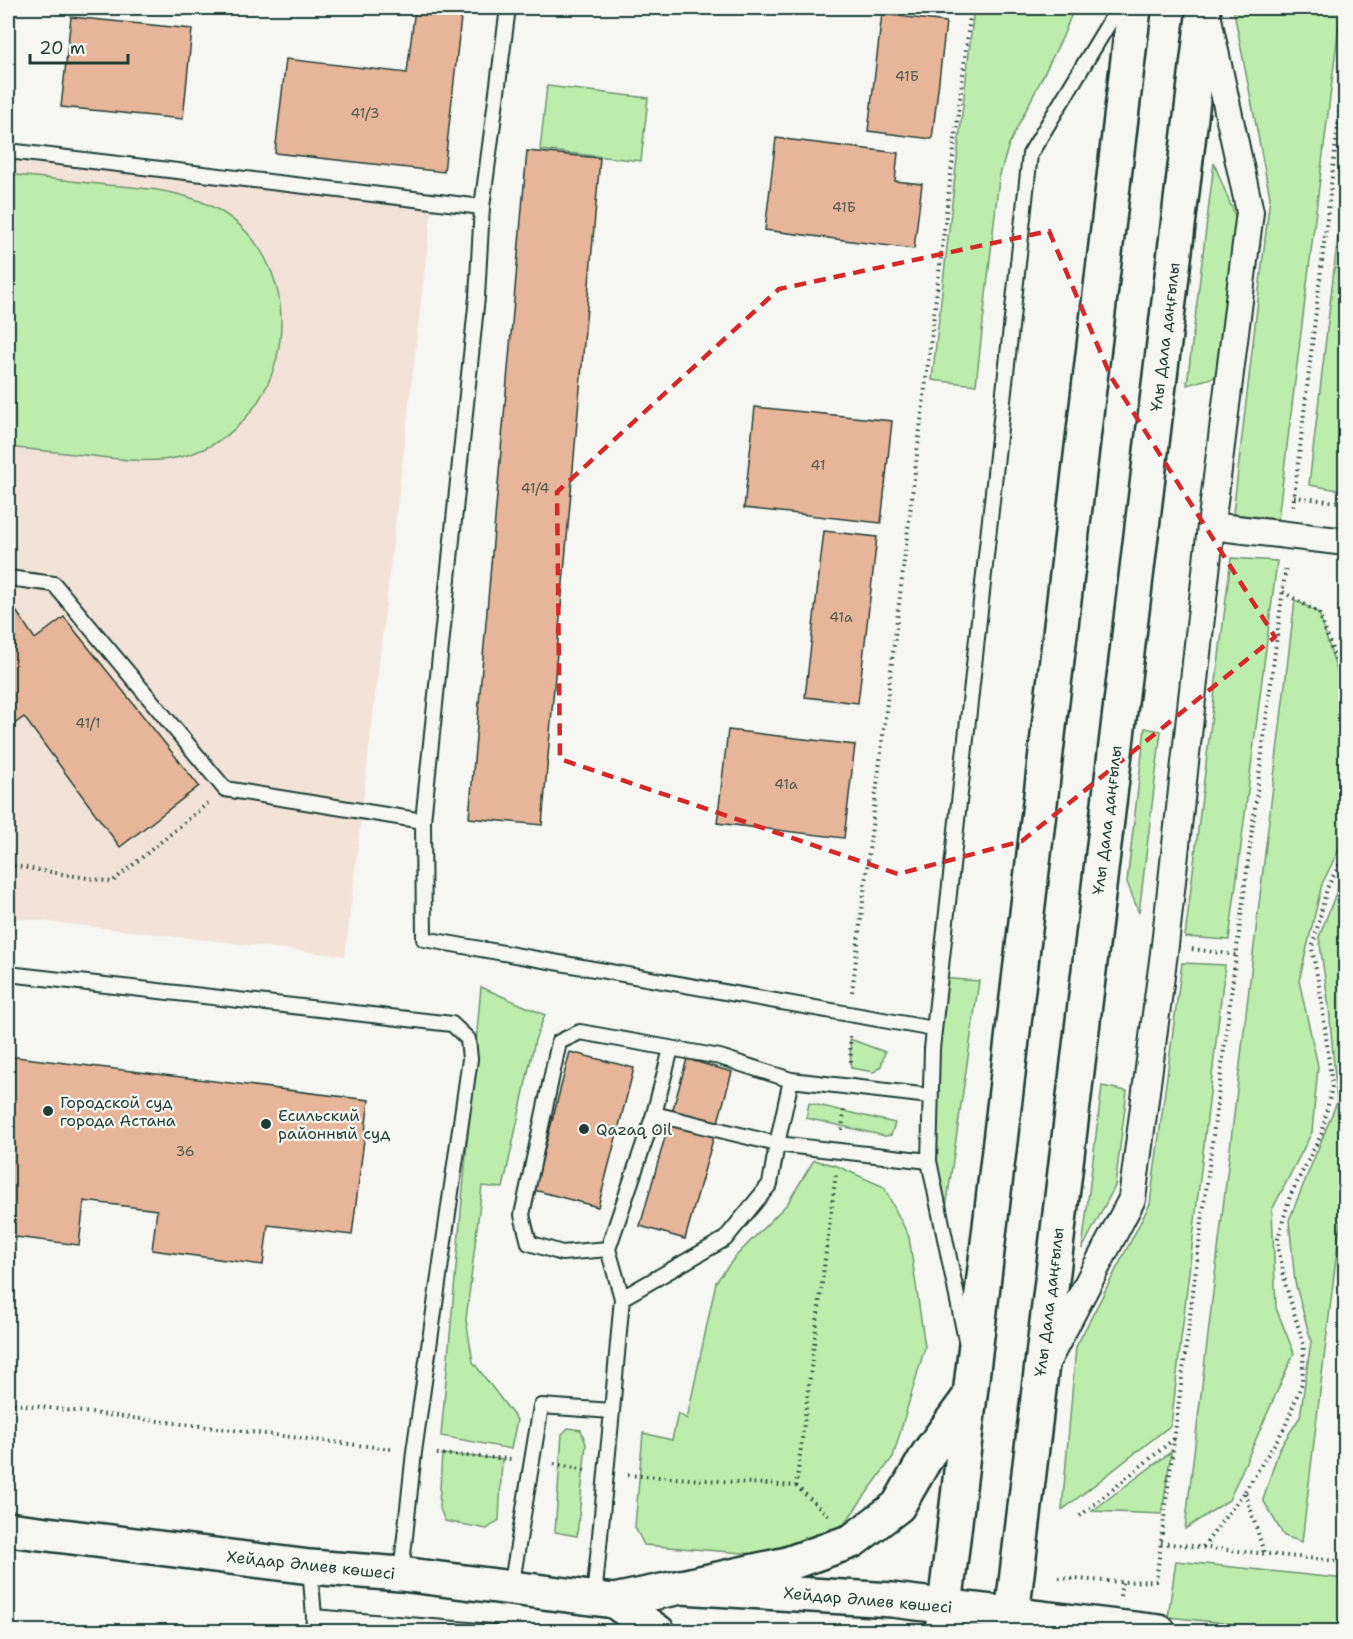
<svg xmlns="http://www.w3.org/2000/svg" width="1353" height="1639" font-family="'Shantell Sans',sans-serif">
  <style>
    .built { fill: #f2e2d7 }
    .green { fill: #bcedad; stroke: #6e9570; stroke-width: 1.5 }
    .building { fill: #e7b599; stroke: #1f3d34; stroke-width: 1.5 }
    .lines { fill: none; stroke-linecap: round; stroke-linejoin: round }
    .service-casing { stroke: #1f3d34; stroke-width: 18 }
    .minor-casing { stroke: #1f3d34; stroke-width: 30 }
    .tertiary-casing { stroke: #1f3d34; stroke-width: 38 }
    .secondary-casing { stroke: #1f3d34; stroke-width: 38 }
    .path { stroke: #1f3d34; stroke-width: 4; stroke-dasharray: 1.5 4.5; stroke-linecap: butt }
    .service { stroke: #f6f6f2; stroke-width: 14 }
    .minor { stroke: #f6f6f2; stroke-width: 26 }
    .tertiary { stroke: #f6f6f2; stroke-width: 33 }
    .secondary { stroke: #f6f6f2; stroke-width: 33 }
    .marked { fill: none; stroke: #d62828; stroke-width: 4.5; stroke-dasharray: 12 8; stroke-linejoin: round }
    .poi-dot { fill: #1f3d34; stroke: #f6f6f2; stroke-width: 2 }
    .labels { text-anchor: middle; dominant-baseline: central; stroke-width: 4.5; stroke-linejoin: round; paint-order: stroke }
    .number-label { font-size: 14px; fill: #515b4d }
    .street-label { font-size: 16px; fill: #1f3d34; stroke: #f6f6f2 }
    .poi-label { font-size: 16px; fill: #1f3d34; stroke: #f6f6f2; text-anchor: start }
  </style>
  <rect width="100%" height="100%" fill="#f6f6f2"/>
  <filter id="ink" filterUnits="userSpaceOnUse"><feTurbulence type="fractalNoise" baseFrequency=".0167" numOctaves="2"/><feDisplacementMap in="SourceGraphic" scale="12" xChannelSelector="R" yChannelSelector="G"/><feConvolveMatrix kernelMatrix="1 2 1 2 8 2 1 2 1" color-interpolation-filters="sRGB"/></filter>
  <g filter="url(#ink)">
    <polygon class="built" points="8,157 432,207 345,956 8,917"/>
    <g class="green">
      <polygon points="974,8 1074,8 1063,36 1009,144 999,178 976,385 932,380"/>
      <polygon points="1234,8 1341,8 1278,519 1233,514 1270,197 1234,12"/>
      <polygon points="547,86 648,98 641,161 540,150"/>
      <polygon points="1214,163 1237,221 1215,377 1187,385"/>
      <path d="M8,174C41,178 74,181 107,185C142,188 177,190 209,205C318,257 298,425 184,456C154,464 123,460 93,456C65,453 36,450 8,447Z"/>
      <polygon points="1345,175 1345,491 1309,485"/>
      <polygon points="1231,558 1277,561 1229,940 1185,937"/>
      <polygon points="1295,600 1319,613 1345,697 1346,835 1322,884 1299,981 1318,1066 1312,1132 1272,1210 1276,1308 1294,1353 1229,1500 1185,1529"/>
      <polygon points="1145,728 1161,731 1139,913 1127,882"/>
      <polygon points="1345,870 1345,1183 1302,1542 1284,1536 1263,1500 1279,1449 1300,1417 1311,1341 1295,1282 1289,1220 1337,1102 1329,1007 1319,937"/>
      <polygon points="1182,963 1225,965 1171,1425 1062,1510 1076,1347 1150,1204"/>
      <polygon points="939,978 979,981 943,1229 929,1161"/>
      <polygon points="481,987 545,1015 535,1040 503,1188 482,1186 466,1320 473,1362 517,1420 511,1449 441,1436"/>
      <polygon points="850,1039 885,1052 881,1066 874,1072 851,1068"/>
      <polygon points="1102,1086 1127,1091 1115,1186 1082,1249"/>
      <polygon points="809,1103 895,1123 891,1135 885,1136 806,1118"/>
      <polygon points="814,1160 837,1166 884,1187 909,1237 925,1347 893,1457 842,1527 825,1541 755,1554 644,1545 635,1527 643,1433 672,1440 678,1413 687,1419 716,1282 735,1257 787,1204"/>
      <polygon points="568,1428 581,1430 586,1444 577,1536 555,1532 562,1434"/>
      <polygon points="1171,1452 1162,1514 1092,1511"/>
      <polygon points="442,1454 502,1459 499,1520 487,1529 445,1521 439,1506"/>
      <polygon points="1176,1561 1345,1579 1345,1631 1299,1631 1168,1617"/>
    </g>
    <g class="building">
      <polygon points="415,8 462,8 444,172 275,153 286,59 407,73"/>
      <polygon points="882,14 946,22 932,139 868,131"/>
      <polygon points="71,17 192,29 183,119 61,107"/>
      <polygon points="776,138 898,153 895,181 922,184 914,249 765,230"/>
      <polygon points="527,151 600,158 542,825 469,818"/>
      <polygon points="755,407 892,421 881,523 744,508"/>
      <polygon points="824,531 877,537 858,703 805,697"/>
      <polygon points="8,599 35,639 64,617 199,786 120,847 24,717 9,728 8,741"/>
      <polygon points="728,730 855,745 844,838 717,823"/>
      <polygon points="570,1052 634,1068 598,1207 534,1190"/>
      <polygon points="8,1056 369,1100 352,1235 268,1225 263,1265 152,1250 157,1210 84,1201 79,1245 8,1236"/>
      <polygon points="687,1059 732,1072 685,1239 640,1226"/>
    </g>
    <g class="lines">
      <defs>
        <g id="service">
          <polyline points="508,8 482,207 477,297 423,821 424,939 934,1029"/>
          <polyline points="8,151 482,207"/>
          <polyline points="8,578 54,584 225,789 423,821"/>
          <polyline points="8,974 452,1024 468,1039 470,1059 414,1452 401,1574"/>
          <polyline points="654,1114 671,1049"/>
          <polyline points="929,1161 777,1144 791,1080 930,1096"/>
          <polyline points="608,1249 562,1253 529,1243 522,1215 559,1042 580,1032 720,1057 791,1080"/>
          <polyline points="966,1340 929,1161 932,1049 1030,154 1118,8"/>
          <polyline points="612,1411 622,1298 725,1239 770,1184 777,1144 654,1114 608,1249 622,1298"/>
          <polyline points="1346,1435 1346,1448"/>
          <polyline points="310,1567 314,1617 313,1632"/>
          <polyline points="511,1588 541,1406 612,1411 594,1598"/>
          <polyline points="314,1617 492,1632"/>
        </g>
        <g id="minor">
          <polyline points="1211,526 1346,542"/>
          <polyline points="1046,1363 1132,1199 1165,945 1211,526 1250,212 1208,19"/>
        </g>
        <g id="tertiary">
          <polyline points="8,1529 310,1567 401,1574 614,1601 681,1587 892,1600 1159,1632"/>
          <polyline points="614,1601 658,1632"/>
        </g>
        <g id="secondary">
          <polyline points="681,1587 787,1564 852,1541 898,1506 928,1454 968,1399"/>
          <polyline points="942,1632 1134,8"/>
          <polyline points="1010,1632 1204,8"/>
        </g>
      </defs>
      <use href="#service" class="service-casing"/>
      <use href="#minor" class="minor-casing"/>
      <use href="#tertiary" class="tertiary-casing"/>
      <use href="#secondary" class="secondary-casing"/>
      <g class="path">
        <polyline points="1294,497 1346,503"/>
        <polyline points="1293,506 1346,58"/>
        <polyline points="1283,592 1319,613 1346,688"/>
        <polyline points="1339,665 1346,655"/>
        <polyline points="8,865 112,882 208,803"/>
        <polyline points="1192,949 1236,955"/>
        <polyline points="852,992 971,8"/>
        <polyline points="850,1036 851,1064"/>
        <polyline points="842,1130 844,1110"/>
        <polyline points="8,1403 391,1449"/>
        <polyline points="437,1454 511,1459"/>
        <polyline points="554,1464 585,1470"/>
        <polyline points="628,1475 796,1486 836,1173"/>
        <polyline points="796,1486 829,1516"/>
        <polyline points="1245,1491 1285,1427 1302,1383 1304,1346 1286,1286 1277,1242 1290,1196 1322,1133 1332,1086 1321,996 1312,949 1327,888 1346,852"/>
        <polyline points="1080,1516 1174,1439"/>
        <polyline points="1161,1543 1346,1562"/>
        <polyline points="1203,1547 1245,1491 1264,1553"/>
        <polyline points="1059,1578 1122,1582 1156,1581 1286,565"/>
        <polyline points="1120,1596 1122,1582"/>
      </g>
      <use href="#service" class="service"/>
      <use href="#minor" class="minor"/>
      <use href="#tertiary" class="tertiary"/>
      <use href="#secondary" class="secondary"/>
    </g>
  </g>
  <path class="marked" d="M1049,231L1111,377L1275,637L1022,841L898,874L560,759L557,492L779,289Z"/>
  <g class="poi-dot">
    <circle cx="48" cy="1111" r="6"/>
    <circle cx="266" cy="1124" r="6"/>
    <circle cx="584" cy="1129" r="6"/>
  </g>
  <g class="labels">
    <g class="number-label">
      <text x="907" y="76">41Б</text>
      <text x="365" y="113">41/3</text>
      <text x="844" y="207">41Б</text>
      <text x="818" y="465">41</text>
      <text x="535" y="488">41/4</text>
      <text x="841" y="617">41а</text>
      <text x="88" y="723">41/1</text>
      <text x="786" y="784">41а</text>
      <text x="185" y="1151">36</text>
    </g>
    <g class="street-label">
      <text transform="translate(1165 337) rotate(-83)">Ұлы Дала даңғылы</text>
      <text transform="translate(1107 820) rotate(-83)">Ұлы Дала даңғылы</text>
      <text transform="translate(1049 1302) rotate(-83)">Ұлы Дала даңғылы</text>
      <text transform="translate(311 1565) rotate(6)">Хейдар Әлиев көшесі</text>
      <text transform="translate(868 1600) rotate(5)">Хейдар Әлиев көшесі</text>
    </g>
    <g class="poi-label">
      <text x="60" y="1102">Городской суд<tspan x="60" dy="18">города Астана</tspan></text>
      <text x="278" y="1115">Есильский<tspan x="278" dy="18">районный суд</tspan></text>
      <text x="596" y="1129">Qazaq Oil</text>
    </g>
  </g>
  <rect width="1353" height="1639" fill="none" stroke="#f6f6f2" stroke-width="30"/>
  <rect x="15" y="15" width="1323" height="1609" fill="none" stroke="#1f3d34" stroke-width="2" filter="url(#ink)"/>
  <path d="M30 54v9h98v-9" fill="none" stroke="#1f3d34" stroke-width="3"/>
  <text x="39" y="54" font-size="18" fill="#1f3d34" stroke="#f6f6f2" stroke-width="4.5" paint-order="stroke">20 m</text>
</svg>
